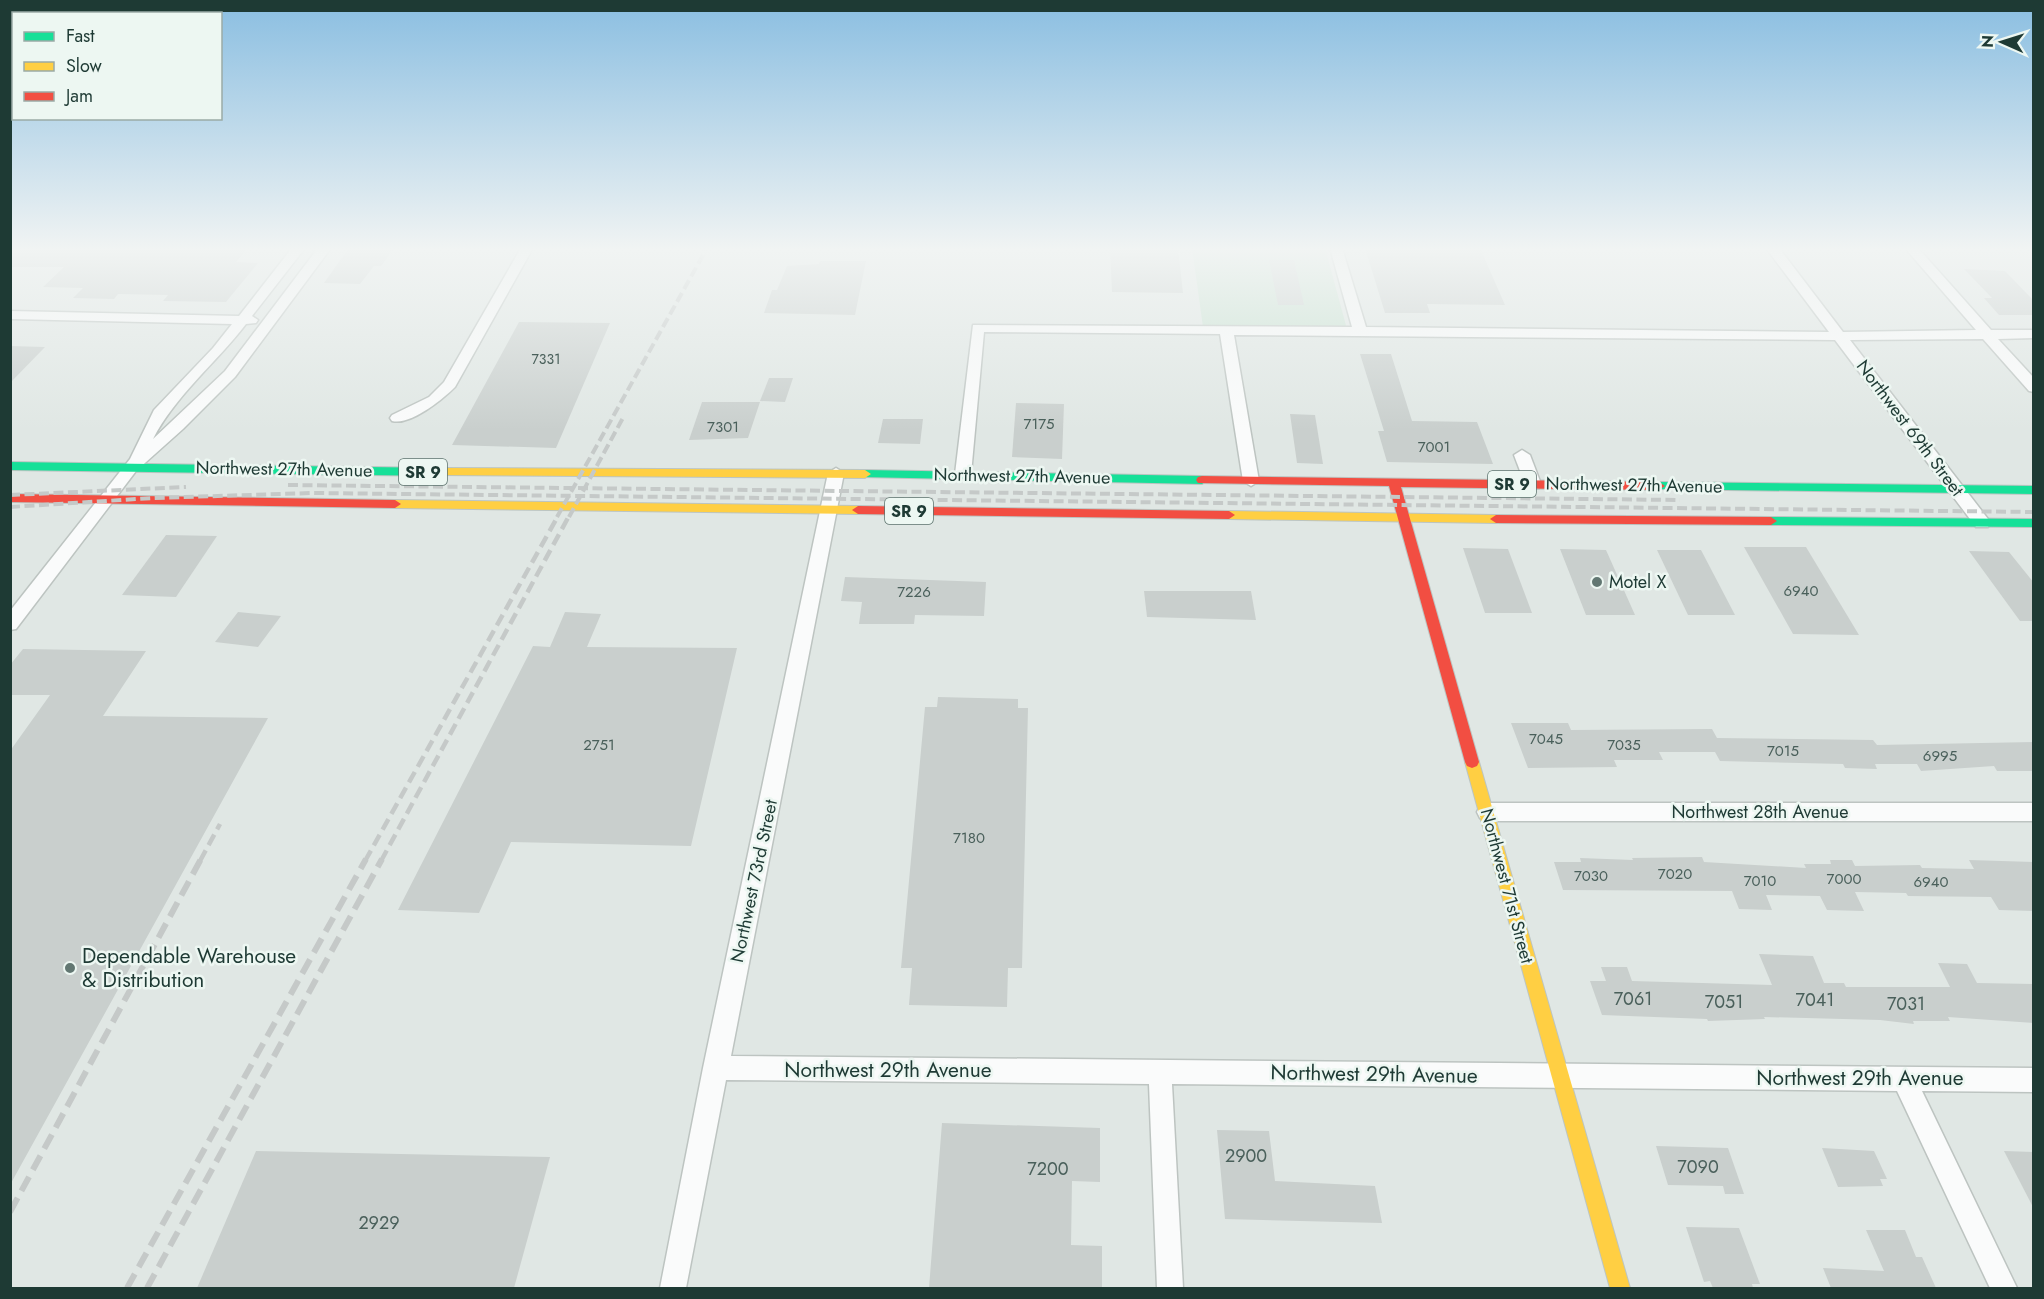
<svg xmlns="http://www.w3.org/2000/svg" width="2044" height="1299" font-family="Jost,sans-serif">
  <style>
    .green { fill: #c8e2d1 }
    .building { fill: #c9cfcd }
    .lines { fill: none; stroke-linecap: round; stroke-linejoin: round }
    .street-casing { stroke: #bdc4c1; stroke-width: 3 }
    .fast-casing { stroke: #bcc5c2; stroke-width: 2 }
    .slow-casing { stroke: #bcc5c2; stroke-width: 2 }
    .jam-casing { stroke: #bcc5c2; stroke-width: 2 }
    .street { fill: #fafbfb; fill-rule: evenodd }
    .fast { fill: #16e098; fill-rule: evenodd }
    .slow { fill: #ffcf43; fill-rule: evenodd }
    .jam { fill: #f24e42; fill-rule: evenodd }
    .rail-far2 { stroke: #c5c9c8; stroke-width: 4; stroke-dasharray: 10 4.5; stroke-linecap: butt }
    .rail-far1 { stroke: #c5c9c8; stroke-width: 4.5; stroke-dasharray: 12 6; stroke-linecap: butt }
    .rail { stroke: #c5c9c8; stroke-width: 6; stroke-dasharray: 16 8; stroke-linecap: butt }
    .poi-dot { fill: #627772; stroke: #edf7f2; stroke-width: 2 }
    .labels { text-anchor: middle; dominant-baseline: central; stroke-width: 5; stroke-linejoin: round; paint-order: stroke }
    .far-number-label { font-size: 14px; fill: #4a605b }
    .number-label { font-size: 15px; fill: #4a605b }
    .shield { fill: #edf7f2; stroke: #5c736d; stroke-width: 1.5 }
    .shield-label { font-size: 16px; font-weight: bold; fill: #1e3a34 }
    .street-label { font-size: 18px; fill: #1e3a34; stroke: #edf7f2 }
    .poi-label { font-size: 18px; fill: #1e3a34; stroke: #edf7f2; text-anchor: start }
    .near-number-label { font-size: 18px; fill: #4a605b }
    .near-poi-label { font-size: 21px; fill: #1e3a34; stroke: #edf7f2; text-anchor: start }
    .near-street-label { font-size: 21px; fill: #1e3a34; stroke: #edf7f2 }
  </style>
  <rect width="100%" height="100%" fill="#e0e7e4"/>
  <polygon class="green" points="1192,248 1325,248 1347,329 1203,327"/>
  <g class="building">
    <polygon points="10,248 248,248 236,262 258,263 226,302 163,301 168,295 118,294 114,299 73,298 83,288 43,287 64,267 10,267"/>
    <polygon points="349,248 394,248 381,266 374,266 360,284 324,283"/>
    <polygon points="1110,248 1178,248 1183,293 1112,292"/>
    <polygon points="1365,248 1480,248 1505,305 1427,304 1430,313 1385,313"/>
    <polygon points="1269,260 1294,260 1304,305 1278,305"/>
    <polygon points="820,261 866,261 855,315 764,313 772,290 777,290 787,266 819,264"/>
    <polygon points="1964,269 2005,271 2034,301 2034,315 1999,315 1984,298 1992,298"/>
    <polygon points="519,322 610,323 556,448 452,445"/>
    <polygon points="10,346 45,347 10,383"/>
    <polygon points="1360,354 1391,354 1412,421 1477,422 1493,464 1387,462 1378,431 1384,431"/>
    <polygon points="769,378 793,378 785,402 760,401"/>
    <polygon points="702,402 760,402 748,438 689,440"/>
    <polygon points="1016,403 1064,404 1062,459 1012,457"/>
    <polygon points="1290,414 1315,415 1323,464 1297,463"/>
    <polygon points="883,419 923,419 920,444 878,443"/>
    <polygon points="166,535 217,536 176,597 122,595"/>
    <polygon points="1744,547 1806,547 1859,635 1793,634"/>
    <polygon points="1463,548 1508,549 1532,613 1485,613"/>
    <polygon points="1560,549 1606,550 1635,615 1586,615"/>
    <polygon points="1657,550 1701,550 1735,615 1688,615"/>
    <polygon points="1969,551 2009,552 2034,583 2034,621 2020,621"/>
    <polygon points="845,577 986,582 984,616 915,615 914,624 859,624 862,602 841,601"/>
    <polygon points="1144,591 1251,591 1256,620 1147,617"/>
    <polygon points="238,612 281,616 258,647 215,642"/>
    <polygon points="565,612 601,614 587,647 737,648 691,846 511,842 479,913 398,910 533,646 550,647"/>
    <polygon points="23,649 146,651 103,716 268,718 10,1185 10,751 50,695 10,695 10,665"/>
    <polygon points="938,697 1018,699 1018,708 1028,708 1022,968 1008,968 1007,1007 909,1005 912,968 901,968 925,707 937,707"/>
    <polygon points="1511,723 1568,723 1571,730 1712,729 1717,738 1873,740 1877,745 2034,742 2034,771 1997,771 1994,766 1921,771 1917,764 1875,764 1877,769 1845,768 1843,764 1720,761 1715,752 1659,752 1663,760 1614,760 1617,767 1528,768"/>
    <polygon points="1702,857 1704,862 1806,868 1804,864 1831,864 1830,860 1852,860 1855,866 1920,865 1922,868 1974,869 1969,860 2034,862 2034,911 1999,910 1991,897 1908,896 1906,893 1855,892 1864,911 1827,910 1820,896 1766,895 1772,910 1739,909 1732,891 1563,890 1554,862 1581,862 1580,858 1633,860 1632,858"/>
    <polygon points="1759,954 1813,956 1824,983 1844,983 1846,987 1950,987 1938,963 1967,964 1977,983 2034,984 2034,1023 1948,1017 1950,1021 1913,1021 1914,1024 1880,1020 1764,1017 1765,1019 1708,1021 1707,1019 1602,1015 1590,981 1606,981 1601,967 1627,967 1632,981 1772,985"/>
    <polygon points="942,1123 1100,1128 1100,1182 1072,1181 1071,1245 1102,1246 1102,1288 929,1288"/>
    <polygon points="1217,1130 1269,1131 1275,1181 1375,1186 1382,1223 1225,1219"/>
    <polygon points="1656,1146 1728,1148 1744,1194 1725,1194 1723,1186 1668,1185"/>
    <polygon points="1822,1148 1874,1151 1887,1179 1880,1179 1883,1186 1838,1187"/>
    <polygon points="256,1151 550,1157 514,1288 197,1288"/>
    <polygon points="2004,1151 2034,1152 2034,1209"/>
    <polygon points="1686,1227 1739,1228 1760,1284 1752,1284 1753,1288 1713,1288 1710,1281 1704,1282"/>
    <polygon points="1866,1230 1905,1230 1916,1257 1922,1257 1936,1288 1831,1288 1823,1268 1884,1271"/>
  </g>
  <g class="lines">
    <defs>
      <g id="street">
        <path d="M292,248H305L252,316L258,320L256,323L246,324C216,363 175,396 153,439L225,371L318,248H331L235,377L183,429L136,471L16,629L10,630V611L130,459L154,410L213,348L232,324L10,319V311L239,316Z"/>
        <path d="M521,248H533L455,387C443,399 410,426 392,421L390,418L392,415L429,397L444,382Z"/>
        <polygon points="1330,248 1342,248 1366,327 1829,332 1766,248 1779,248 1843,332 1976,330 1905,248 1918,248 1991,330 2034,330 2034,338 1998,339 2034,378 2034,392 2029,391 1983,339 1850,340 1988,519 1990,523 1988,527 1976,527 1835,340 1234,335 1259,481 1251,486 1243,481 1220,334 984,332 971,474 963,479 955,474 973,325 1352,327"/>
        <polygon points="1522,450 1530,455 1541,484 1539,488 1533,489 1525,484 1514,455"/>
        <polygon points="836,468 844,473 731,1056 2034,1068 2034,1092 1922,1091 2017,1288 1990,1288 1897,1091 1172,1084 1183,1288 1157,1288 1149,1084 726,1080 686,1288 660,1288 703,1068 828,473"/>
        <polygon points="1487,803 2034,803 2034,821 1487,821 1480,818 1477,812 1480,806"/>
      </g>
      <g id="fast">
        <polygon points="10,462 443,468 449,472 443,476 10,470"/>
        <polygon points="865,470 1202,476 1208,480 1202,484 861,477 859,474 861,471"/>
        <polygon points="1659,482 2034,486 2034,494 1655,489 1653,486"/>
        <polygon points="1771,517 2034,519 2034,527 1771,525 1765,521"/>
      </g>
      <g id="slow">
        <polygon points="443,468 865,470 871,474 865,478 439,475 437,472 439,469"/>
        <polygon points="395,500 858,506 864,510 858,514 395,508 389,504"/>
        <polygon points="1229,511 1496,515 1502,519 1496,523 1229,519 1223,515"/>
        <polygon points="1472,756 1477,758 1479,762 1630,1288 1610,1288 1465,762 1467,758"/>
      </g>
      <g id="jam">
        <polygon points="1202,476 1659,482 1665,486 1659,490 1401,487 1479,762 1477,766 1472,768 1467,766 1465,762 1389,486 1198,483 1196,480 1198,477"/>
        <polygon points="10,494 395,500 401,504 395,508 10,502"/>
        <polygon points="858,506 1229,511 1235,515 1229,519 858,514 852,510"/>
        <polygon points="1496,515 1771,517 1777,521 1771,525 1496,523 1490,519"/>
      </g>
    </defs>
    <use href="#street" class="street-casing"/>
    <use href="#fast" class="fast-casing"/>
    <use href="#slow" class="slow-casing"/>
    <use href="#jam" class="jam-casing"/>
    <use href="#street" class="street"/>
    <use href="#fast" class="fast"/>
    <use href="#slow" class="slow"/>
    <use href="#jam" class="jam"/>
    <g class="rail-far2">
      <polyline points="288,485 1680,500"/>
      <polyline points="10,495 186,487"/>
      <polyline points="10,507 153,498 313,493 2034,512"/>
      <polyline points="557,517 707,248"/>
      <polyline points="569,517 624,416"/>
    </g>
    <g class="rail-far1">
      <polyline points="200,861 220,824"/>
      <polyline points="365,861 558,516"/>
      <polyline points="381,861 569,516"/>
    </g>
    <g class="rail">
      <polyline points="10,1212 201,859"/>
      <polyline points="127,1288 366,859"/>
      <polyline points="147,1288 382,859"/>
    </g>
  </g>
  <linearGradient id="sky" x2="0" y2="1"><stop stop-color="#8abee1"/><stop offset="0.58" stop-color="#f1f4f3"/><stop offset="1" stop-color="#f1f4f3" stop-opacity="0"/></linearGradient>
  <rect width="2044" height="430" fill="url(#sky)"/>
  <g class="poi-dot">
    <circle cx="1597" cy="582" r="6"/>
    <circle cx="70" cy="968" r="6"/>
  </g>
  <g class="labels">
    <g class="far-number-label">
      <text x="546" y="359">7331</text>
    </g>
    <g class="number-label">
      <text x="1039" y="424">7175</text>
      <text x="723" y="427">7301</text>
      <text x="1434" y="447">7001</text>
      <text x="1801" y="591">6940</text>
      <text x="914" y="592">7226</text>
      <text x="1546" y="739">7045</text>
      <text x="599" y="745">2751</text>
      <text x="1624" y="745">7035</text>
      <text x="1783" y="751">7015</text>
      <text x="1940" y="756">6995</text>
      <text x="969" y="838">7180</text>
      <text x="1675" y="874">7020</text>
      <text x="1591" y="876">7030</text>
      <text x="1844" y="879">7000</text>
      <text x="1760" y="881">7010</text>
      <text x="1931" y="882">6940</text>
    </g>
    <g class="shield">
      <rect x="399" y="459" width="48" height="26" rx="4.5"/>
      <rect x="1488" y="471" width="48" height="26" rx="4.5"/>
      <rect x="885" y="498" width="48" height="26" rx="4.5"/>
    </g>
    <g class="shield-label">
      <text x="423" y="472">SR 9</text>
      <text x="1512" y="484">SR 9</text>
      <text x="909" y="511">SR 9</text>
    </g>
    <g class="street-label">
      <text transform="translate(1910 428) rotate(53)">Northwest 69th Street</text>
      <text transform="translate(284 469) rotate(1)">Northwest 27th Avenue</text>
      <text transform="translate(1022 476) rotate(1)">Northwest 27th Avenue</text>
      <text transform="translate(1634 485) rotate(1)">Northwest 27th Avenue</text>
      <text x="1760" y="812">Northwest 28th Avenue</text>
      <text transform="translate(754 881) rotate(-78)">Northwest 73rd Street</text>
      <text transform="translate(1507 886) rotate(75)">Northwest 71st Street</text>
    </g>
    <g class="poi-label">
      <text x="1609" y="582">Motel X</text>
    </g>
    <g class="near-number-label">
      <text x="1633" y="999">7061</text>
      <text x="1815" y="1000">7041</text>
      <text x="1724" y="1002">7051</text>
      <text x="1906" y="1004">7031</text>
      <text x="1246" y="1156">2900</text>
      <text x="1698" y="1167">7090</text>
      <text x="1048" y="1169">7200</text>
      <text x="379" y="1223">2929</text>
    </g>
    <g class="near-poi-label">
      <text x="82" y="956">Dependable Warehouse<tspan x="82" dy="24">&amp; Distribution</tspan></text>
    </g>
    <g class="near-street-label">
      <text x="888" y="1070">Northwest 29th Avenue</text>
      <text transform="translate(1374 1074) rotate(1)">Northwest 29th Avenue</text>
      <text x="1860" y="1078">Northwest 29th Avenue</text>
    </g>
  </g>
  <rect width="2044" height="1299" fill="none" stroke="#1e3a34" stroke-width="24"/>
  <rect x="12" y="12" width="210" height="108" fill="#edf7f2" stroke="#9aaba6" stroke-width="1.5"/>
  <rect x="24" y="32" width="30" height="9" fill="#16e098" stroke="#9aaba6" stroke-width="1.5"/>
  <text x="66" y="42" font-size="18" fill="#1e3a34">Fast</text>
  <rect x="24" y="62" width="30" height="9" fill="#ffcf43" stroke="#9aaba6" stroke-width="1.5"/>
  <text x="66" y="72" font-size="18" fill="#1e3a34">Slow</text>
  <rect x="24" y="92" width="30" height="9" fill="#f24e42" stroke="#9aaba6" stroke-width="1.5"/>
  <text x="66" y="102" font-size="18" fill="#1e3a34">Jam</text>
  <g transform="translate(2002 42) rotate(273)" stroke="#edf7f2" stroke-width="4.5" paint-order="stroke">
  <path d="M0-4.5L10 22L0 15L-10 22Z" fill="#1e3a34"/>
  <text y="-9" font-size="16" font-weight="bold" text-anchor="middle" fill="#1e3a34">N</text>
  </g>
</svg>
